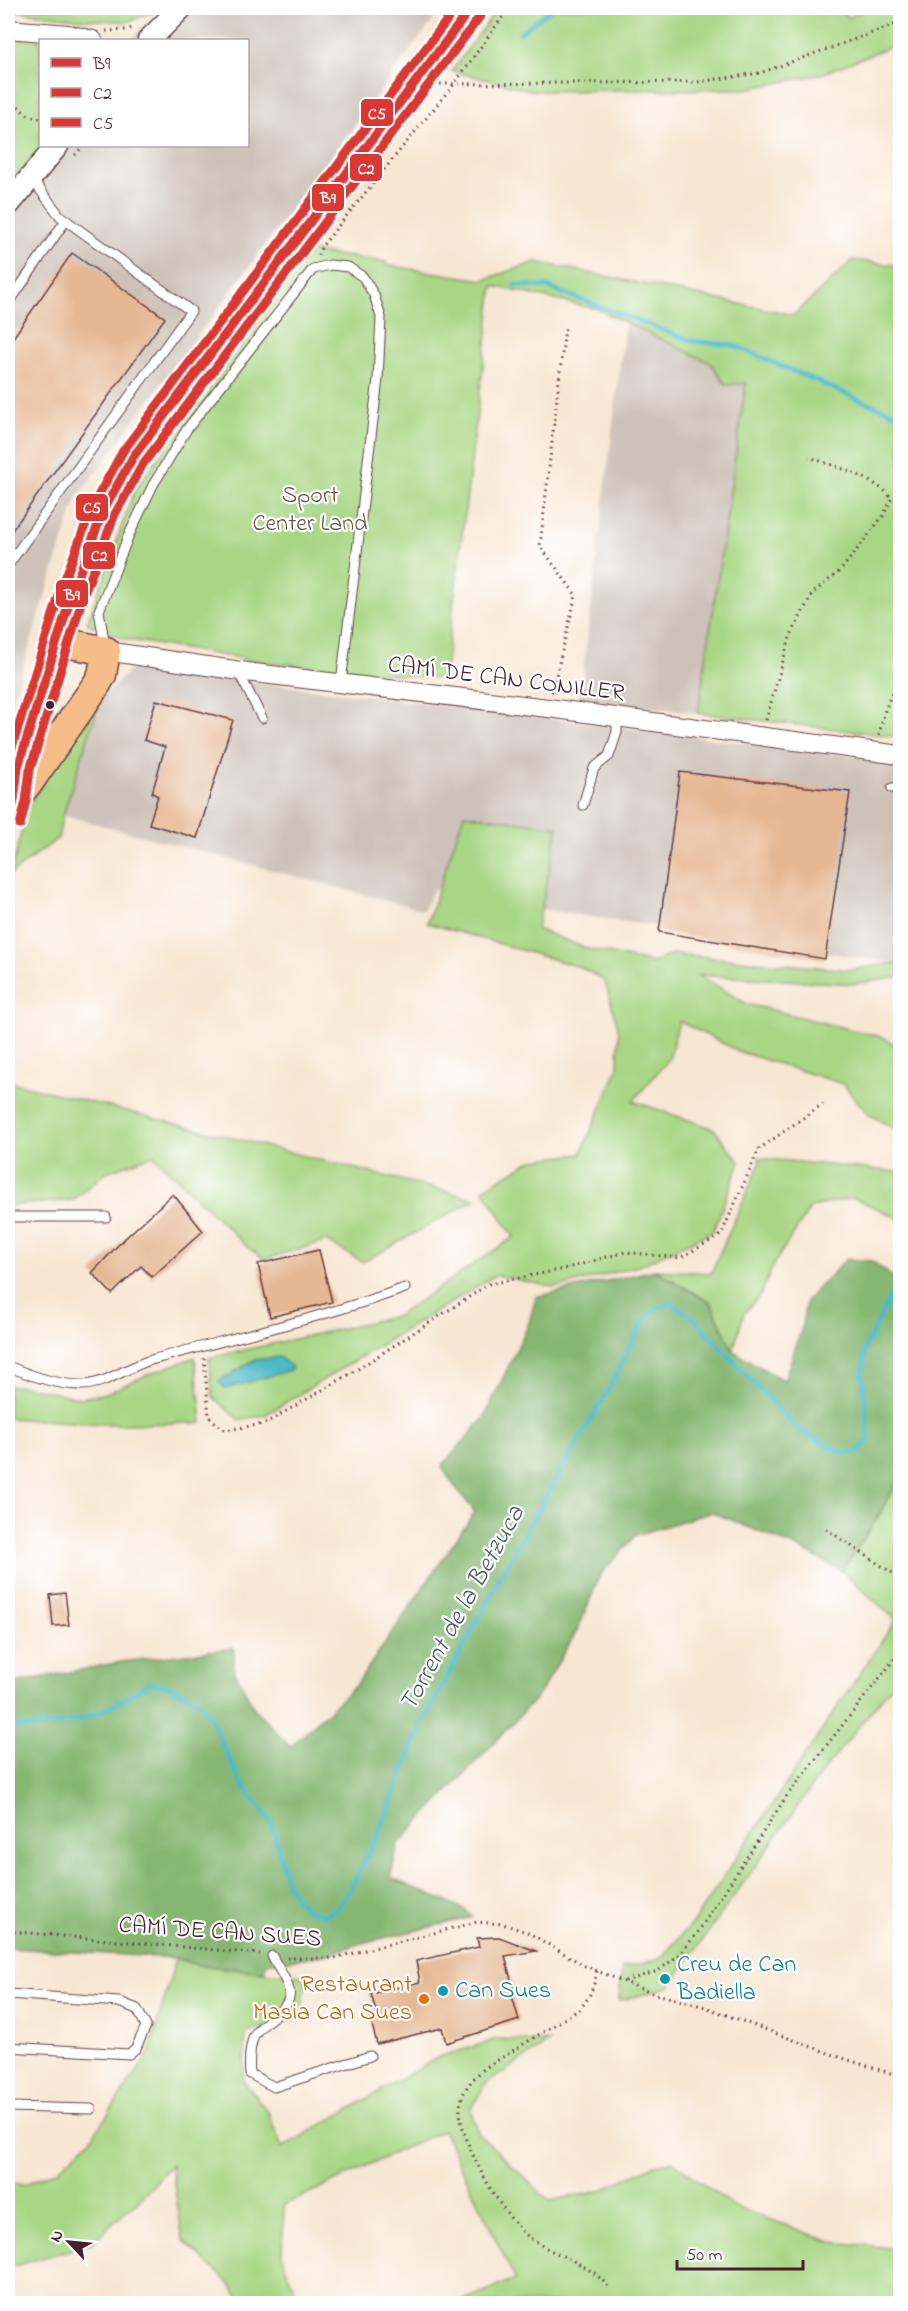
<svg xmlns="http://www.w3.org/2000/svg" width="908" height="2311" font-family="'Indie Flower',sans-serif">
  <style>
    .industrial { fill: #cdc2b9 }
    .green { fill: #a8d684; stroke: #797a58; stroke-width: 1.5 }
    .forest { fill: #86b772; stroke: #686b4e; stroke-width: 1.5 }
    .water { fill: #4cb9c7; stroke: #4b6c79; stroke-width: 1.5 }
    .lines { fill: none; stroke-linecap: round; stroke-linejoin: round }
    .stream { stroke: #4cb9c7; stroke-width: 5 }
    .building { fill: #e5b793 }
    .service-casing { stroke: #643d44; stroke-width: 11 }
    .minor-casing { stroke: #643d44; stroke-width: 20 }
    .tertiary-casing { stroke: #643d44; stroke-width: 25 }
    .primary-casing { stroke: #643d44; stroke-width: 31 }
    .path { stroke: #643d44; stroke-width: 3; stroke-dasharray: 1.5 4.5; stroke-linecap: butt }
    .service { stroke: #fff; stroke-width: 9 }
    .minor { stroke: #fff; stroke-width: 18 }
    .tertiary { stroke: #fff; stroke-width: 22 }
    .primary { stroke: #f7bd88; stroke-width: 28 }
    .bus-1-casing { stroke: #fff; stroke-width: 14 }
    .bus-2-casing { stroke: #fff; stroke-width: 14 }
    .bus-3-casing { stroke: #fff; stroke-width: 14 }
    .bus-1 { stroke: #da3832; stroke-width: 9 }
    .bus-2 { stroke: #da3832; stroke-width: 9 }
    .bus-3 { stroke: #da3832; stroke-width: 9 }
    .bus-dot { fill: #4a1f2b; stroke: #fff; stroke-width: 2 }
    .culture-dot { fill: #0f9aa8; stroke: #fff; stroke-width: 2 }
    .food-dot { fill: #e8710a; stroke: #fff; stroke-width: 2 }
    .labels { text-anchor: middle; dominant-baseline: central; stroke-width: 4.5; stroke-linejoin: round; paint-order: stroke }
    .park-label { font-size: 24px; fill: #665646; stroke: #fff }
    .street-label { font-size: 24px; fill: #4a1f2b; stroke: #fff }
    .culture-label { font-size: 24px; fill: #0d838f; stroke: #fff; text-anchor: start }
    .food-label { font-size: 24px; fill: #c56008; stroke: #fff; text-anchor: end }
    .water-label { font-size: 26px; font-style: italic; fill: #4b5d69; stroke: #fff }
    .line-badge { stroke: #fff; stroke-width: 2 }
    .badge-label { font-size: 16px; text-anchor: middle; font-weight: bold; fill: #fff }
  </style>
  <rect width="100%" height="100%" fill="#fff"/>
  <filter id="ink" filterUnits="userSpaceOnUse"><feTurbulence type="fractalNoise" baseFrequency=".0167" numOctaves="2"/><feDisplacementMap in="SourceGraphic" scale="12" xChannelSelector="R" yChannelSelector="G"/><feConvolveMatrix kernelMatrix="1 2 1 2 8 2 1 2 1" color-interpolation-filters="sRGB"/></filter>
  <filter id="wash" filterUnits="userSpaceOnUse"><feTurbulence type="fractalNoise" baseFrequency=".008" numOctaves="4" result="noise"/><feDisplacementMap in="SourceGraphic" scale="24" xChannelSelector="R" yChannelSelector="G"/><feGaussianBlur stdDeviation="1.35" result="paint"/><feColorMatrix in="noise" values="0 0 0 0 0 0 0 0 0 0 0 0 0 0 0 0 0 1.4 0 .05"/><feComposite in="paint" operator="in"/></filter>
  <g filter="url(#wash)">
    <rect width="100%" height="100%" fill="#f7e6d1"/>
    <g class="industrial">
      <polygon points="161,8 442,8 77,497 8,714 8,185 40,146 248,146 248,40 130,40"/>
      <polygon points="625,324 711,363 726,385 746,383 698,713 580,699"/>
      <polygon points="134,667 900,762 900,960 889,962 547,910 434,889 423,910 63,815 101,697"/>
    </g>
    <g class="green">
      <polygon points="8,8 157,8 153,12 127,22 83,19 8,10"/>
      <polygon points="498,8 833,8 849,17 870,8 900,8 900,43 818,75 746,89 534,91 452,71"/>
      <polygon points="8,38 40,40 40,146 43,146 8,188"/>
      <polygon points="307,251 386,262 386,265 483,280 536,262 794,315 853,260 900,266 900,737 698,713 746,383 726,385 711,363 597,309 493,286 444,679 263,662 124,639 87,623 135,489"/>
      <polygon points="101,697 63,815 58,838 11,874 28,805"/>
      <polygon points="464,814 558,827 537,929 585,948 652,963 673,954 848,970 900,962 900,977 854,984 698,975 747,1004 885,1038 900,1049 900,1132 868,1114 843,1084 740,1052 679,1021 669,1059 633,1101 714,1129 740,1162 713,1231 641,1265 568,1285 552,1287 496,1275 265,1415 239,1420 213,1397 209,1358 397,1316 514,1237 483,1189 532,1160 581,1154 618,1068 619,1031 605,981 580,967 427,923"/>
      <polygon points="10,1082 476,1199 363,1262 326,1241 265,1259 247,1247 153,1155 106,1172 73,1200 8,1206 8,1084"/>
      <polygon points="759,1158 898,1172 900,1168 900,1219 854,1198 811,1207 774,1263 761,1294 744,1313 733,1351 711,1303 655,1270 711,1273 760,1163"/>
      <polygon points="195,1357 202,1423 102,1424 8,1418 8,1386 24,1386 80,1398 107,1393 149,1374"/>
      <polygon points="900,1476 900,1675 820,1775 669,1987 619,2001 622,1968 660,1959 694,1921 896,1620 842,1571 879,1515"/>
      <polygon points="176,1958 197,1965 308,1977 300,2018 246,2032 243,2081 268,2112 282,2148 439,2057 498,2039 549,2042 486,2084 470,2109 479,2134 549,2201 600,2191 652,2166 672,2161 733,2206 832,2242 900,2249 900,2303 457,2303 515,2279 443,2130 284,2205 282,2256 299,2303 244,2303 227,2281 183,2240 171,2165 143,2196 90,2244 17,2265 8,2265 8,2182 23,2185 58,2170 91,2139 149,2054"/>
    </g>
    <polygon class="forest" points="846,1259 872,1261 895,1279 900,1274 900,1329 897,1335 900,1342 900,1476 879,1515 842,1571 803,1550 712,1512 636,1535 600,1575 579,1627 539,1695 398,1844 390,1878 464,1909 473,1917 358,1944 326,1955 266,1963 264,1972 197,1965 176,1958 8,1948 8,1684 121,1662 234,1648 234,1670 254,1708 290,1747 357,1684 475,1512 450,1480 442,1466 484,1418 529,1323 536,1297 655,1270 711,1303 733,1351 784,1381 801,1331 806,1301"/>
    <polygon class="water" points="279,1357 292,1367 291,1370 225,1389 219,1381 254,1360"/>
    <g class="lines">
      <g class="stream">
        <polyline points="520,33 552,8"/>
        <polyline points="514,285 547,287 692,341 733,345 860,400 900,415"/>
        <path d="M8,1726C64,1731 104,1715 149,1683L168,1686L199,1701L209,1715L239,1780L271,1822L288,1887L305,1909L324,1915L338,1908L351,1887L379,1833L420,1728L511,1557L606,1394L644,1320L658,1307L670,1303L692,1317L798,1430L843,1453L858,1452L869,1440L862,1376L865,1348L894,1289L900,1283"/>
      </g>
    </g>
    <g id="blocks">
      <g class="building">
        <polygon points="72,253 165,318 8,536 8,345"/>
        <polygon points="156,700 233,720 197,838 149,824 158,796 152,793 165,747 144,740"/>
        <polygon points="680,772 850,792 825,959 659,932"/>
        <polygon points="173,1194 203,1231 152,1277 141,1266 112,1294 92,1273 120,1243"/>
        <polygon points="319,1250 332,1302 270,1317 258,1264"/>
        <polygon points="65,1593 69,1625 53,1626 50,1595"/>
        <polygon points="499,1937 536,1951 505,1956 513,1988 510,1989 519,2020 446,2043 442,2028 377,2044 370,2017 377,2015 371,1994 420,1982 416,1961 479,1947 477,1938"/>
      </g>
    </g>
  </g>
  <g filter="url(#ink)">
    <use href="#blocks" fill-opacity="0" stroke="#643d44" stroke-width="1.5"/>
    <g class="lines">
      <defs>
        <g id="service">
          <polyline points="8,304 66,220"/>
          <polyline points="8,565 191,311 60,216 32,179"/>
          <polyline points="105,646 99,611 128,537 153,485 187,429 313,269 330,265 348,267 363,277 374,295 381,317 378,379 341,683"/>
          <polyline points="238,671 262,718"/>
          <polyline points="892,788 900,789"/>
          <polyline points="583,805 594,768 609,756 617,732 617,717"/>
          <polyline points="8,1217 106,1217"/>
          <path d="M8,1366C31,1376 56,1385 82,1385C107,1384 127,1367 151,1360C236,1337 321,1318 405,1288"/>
          <path d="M272,1956C277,1967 287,1979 289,1990C294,2010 261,2020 254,2036C249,2048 249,2061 250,2074L274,2087L370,2056"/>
          <polyline points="8,1994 119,2002 137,2009 146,2026 136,2048 129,2054 8,2047"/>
          <polyline points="8,2107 91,2109"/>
        </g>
        <g id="minor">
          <polyline points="8,29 68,34 93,40"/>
          <polyline points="106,651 254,673 548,708 900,755"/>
        </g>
        <g id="tertiary">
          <polyline points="149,40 181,8"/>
          <polyline points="8,205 57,146"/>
        </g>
        <g id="primary">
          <polyline points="8,791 18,767 72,593 92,538 104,509 133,457 283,256 471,8"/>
          <polyline points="15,798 30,781 97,684 102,675 106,651 57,641"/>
        </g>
      </defs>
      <use href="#service" class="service-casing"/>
      <use href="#minor" class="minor-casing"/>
      <use href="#tertiary" class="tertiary-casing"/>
      <use href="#primary" class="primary-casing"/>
      <g class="path">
        <polyline points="199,14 206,8"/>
        <polyline points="106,31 126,30 135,27"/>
        <polyline points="440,84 697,82 760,73 900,23"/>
        <path d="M8,100C23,105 20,116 40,118"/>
        <polyline points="75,155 83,146"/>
        <polyline points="8,234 16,224"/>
        <polyline points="318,255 322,246 454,84 509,8"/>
        <polyline points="552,692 576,595 540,546 565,328"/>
        <path d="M766,720L790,637L812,594L841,570L883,516L892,498C870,475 839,468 809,457"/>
        <polyline points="879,735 885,710 900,674"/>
        <polyline points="204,1358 209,1417 225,1430 264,1424 350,1374 489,1284 564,1269 625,1252 680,1258 721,1235 759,1149 823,1104"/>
        <polyline points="826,1529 900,1578"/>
        <polyline points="8,1931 260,1954"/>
        <polyline points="287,1958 334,1958 477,1922 503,1924 529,1933 585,1966 652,1993 702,2006 842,2058 900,2076"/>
        <path d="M597,1971C594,1987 590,1997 580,2009L485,2068C472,2079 460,2092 460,2110C460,2143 503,2217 529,2237C554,2257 589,2261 609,2288"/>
        <polyline points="625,1981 658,1971 680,1954 698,1932 786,1797 900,1652"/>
      </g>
      <use href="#service" class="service"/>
      <use href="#minor" class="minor"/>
      <use href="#tertiary" class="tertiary"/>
      <use href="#primary" class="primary"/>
      <defs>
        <polyline id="bus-1" points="8,822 14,800 18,767 72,593 104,509 133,457 471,8"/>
        <polyline id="bus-2" points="20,825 26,801 30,770 83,597 115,514 143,464 481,15"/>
        <polyline id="bus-3" points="8,760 61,589 93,505 123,451 456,8"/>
      </defs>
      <use href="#bus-1" class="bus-1-casing"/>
      <use href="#bus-2" class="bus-2-casing"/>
      <use href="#bus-3" class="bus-3-casing"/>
      <use href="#bus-1" class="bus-1"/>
      <use href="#bus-2" class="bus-2"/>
      <use href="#bus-3" class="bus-3"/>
    </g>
  </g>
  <circle class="bus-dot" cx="50" cy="705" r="5"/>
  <g class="culture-dot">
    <circle cx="665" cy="1979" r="6"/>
    <circle cx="443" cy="1991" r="6"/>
  </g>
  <circle class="food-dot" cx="424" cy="1999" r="6"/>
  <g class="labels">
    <g class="park-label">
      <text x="310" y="496">Sport<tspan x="310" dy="28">Center Land</tspan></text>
    </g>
    <g class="street-label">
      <text transform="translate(506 680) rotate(7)">CAMÍ DE CAN CONILLER</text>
      <text transform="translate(220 1933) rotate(4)">CAMÍ DE CAN SUES</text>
    </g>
    <g class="culture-label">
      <text x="677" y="1965">Creu de Can<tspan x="677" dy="28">Badiella</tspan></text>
      <text x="455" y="1991">Can Sues</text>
    </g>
    <g class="food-label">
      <text x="412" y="1985">Restaurant<tspan x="412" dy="28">Masia Can Sues</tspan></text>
    </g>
    <g class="water-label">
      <text transform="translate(463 1609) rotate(-61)">Torrent de la Betzuca</text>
    </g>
  </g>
  <g class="line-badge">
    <rect x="360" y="98" width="34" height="29" rx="6" fill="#da3832"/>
    <rect x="349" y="153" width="34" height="29" rx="6" fill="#da3832"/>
    <rect x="311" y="183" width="34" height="29" rx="6" fill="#da3832"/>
    <rect x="75" y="493" width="34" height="29" rx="6" fill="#da3832"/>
    <rect x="82" y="541" width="34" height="29" rx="6" fill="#da3832"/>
    <rect x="55" y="579" width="34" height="29" rx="6" fill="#da3832"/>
  </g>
  <g class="badge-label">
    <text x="377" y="119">C5</text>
    <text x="366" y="174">C2</text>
    <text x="328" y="203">B9</text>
    <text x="92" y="513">C5</text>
    <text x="99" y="561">C2</text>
    <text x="72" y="600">B9</text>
  </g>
  <rect width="908" height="2311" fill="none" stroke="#fff" stroke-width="30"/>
  <rect x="39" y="39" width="210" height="108" fill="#ffffff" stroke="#b7a5aa" stroke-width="1.5"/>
  <rect x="51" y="58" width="30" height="9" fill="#da3832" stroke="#b7a5aa" stroke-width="1.5"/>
  <text x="93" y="69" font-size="18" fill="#4a1f2b">B9</text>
  <rect x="51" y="88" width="30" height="9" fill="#da3832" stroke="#b7a5aa" stroke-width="1.5"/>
  <text x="93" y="99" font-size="18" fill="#4a1f2b">C2</text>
  <rect x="51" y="118" width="30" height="9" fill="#da3832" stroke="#b7a5aa" stroke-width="1.5"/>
  <text x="93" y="129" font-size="18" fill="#4a1f2b">C5</text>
  <g transform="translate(69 2242) rotate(296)" stroke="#ffffff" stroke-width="4.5" paint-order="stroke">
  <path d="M0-4.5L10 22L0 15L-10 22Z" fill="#4a1f2b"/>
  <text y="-9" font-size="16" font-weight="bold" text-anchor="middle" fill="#4a1f2b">N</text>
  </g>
  <path d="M677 2260v9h126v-9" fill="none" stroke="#4a1f2b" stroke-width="3"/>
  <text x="686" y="2260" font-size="18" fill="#4a1f2b" stroke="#ffffff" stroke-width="4.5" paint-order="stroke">50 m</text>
</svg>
